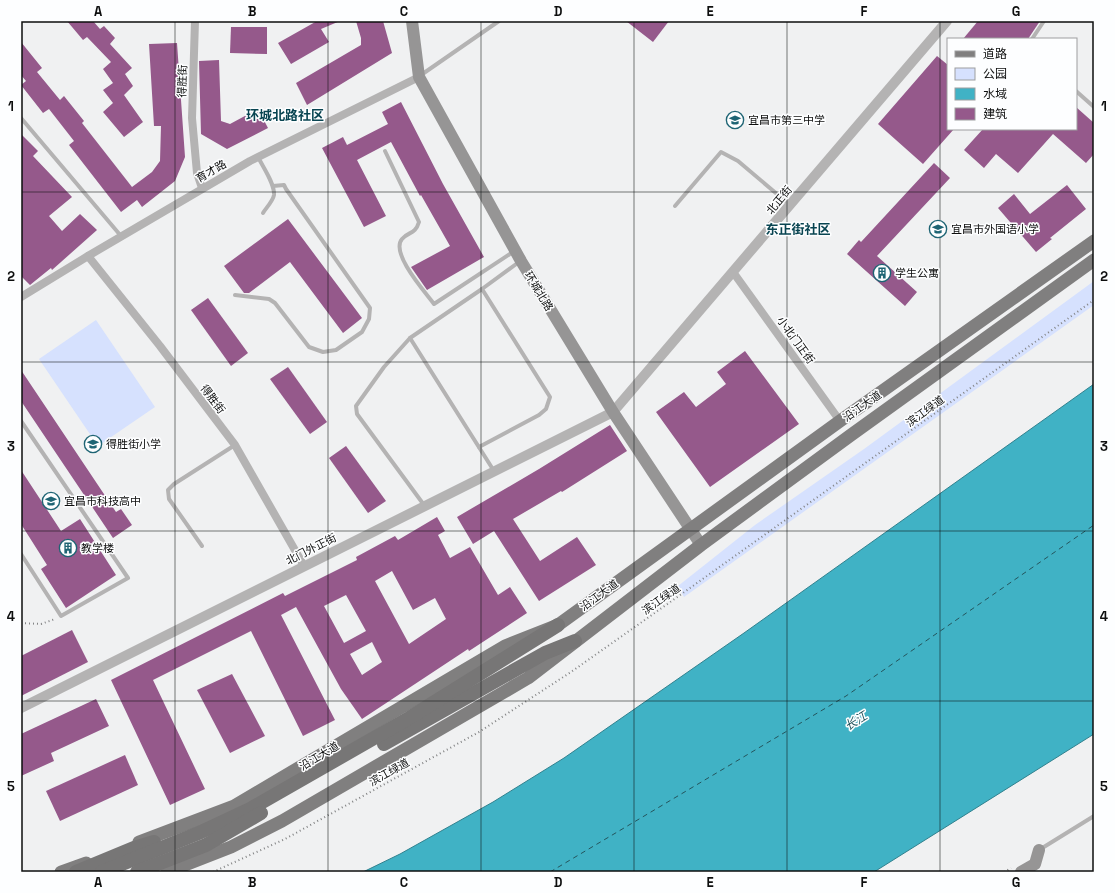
<svg xmlns="http://www.w3.org/2000/svg" width="1115" height="893" font-family="'Space Grotesk','Noto Sans SC',sans-serif">
  <style>
    .green { fill: #d6e1fe }
    .water { fill: #40b2c5; stroke: #31818e }
    .lines { fill: none; stroke-linecap: round; stroke-linejoin: round }
    .ferry { stroke: #24555d; stroke-width: 1; stroke-dasharray: 5 4; stroke-linecap: butt }
    .building { fill: #95598b; fill-rule: evenodd }
    .path { stroke: #838485; stroke-width: 2; stroke-dasharray: 1 3; stroke-linecap: butt }
    .service { stroke: #b4b3b3; stroke-width: 4 }
    .minor { stroke: #b4b3b3; stroke-width: 8 }
    .tertiary { stroke: #b4b3b3; stroke-width: 10 }
    .secondary { stroke: #969595; stroke-width: 12 }
    .primary { stroke: #807f7f; stroke-width: 13 }
    .trunk { stroke: #777676; stroke-width: 14 }
    .grid { fill: none; stroke: #0d0e0e; stroke-width: 1; stroke-opacity: 0.55 }
    .labels { text-anchor: middle; dominant-baseline: central; stroke-width: 3; stroke-linejoin: round; paint-order: stroke }
    .street-label { font-size: 11px; fill: #0d0e0e; stroke: #fdfeff }
    .poi-label { font-size: 11px; fill: #0d0e0e; stroke: #fdfeff; text-anchor: start }
    .water-label { font-size: 12px; font-style: italic; fill: #24555d; stroke: #fdfeff }
    .quarter-label { font-size: 13px; font-weight: bold; fill: #084451; stroke: #fdfeff }
    .neatline { fill: none; stroke: #0d0e0e; stroke-width: 1.5 }
    .grid-label { font-size: 13px; text-anchor: middle; font-weight: bold; fill: #0d0e0e }
  </style>
  <rect width="100%" height="100%" fill="#f0f1f2"/>
  <g class="green">
    <polygon points="1094,281 1094,305 684,597 678,586 755,525 864,449"/>
    <polygon points="96,320 155,407 98,446 39,359"/>
  </g>
  <polygon class="water" points="1094,384 1094,734 874,872 363,872 400,854 493,802 564,758 744,633"/>
  <g class="lines">
    <polyline class="ferry" points="550,872 846,696 1094,525"/>
  </g>
  <g class="building">
    <polygon points="67,21 93,21 100,29 104,26 115,38 110,44 132,68 125,74 133,86 124,95 143,122 124,137 103,112 113,103 103,90 113,83 103,69 111,62 87,37 83,40"/>
    <polygon points="317,21 340,21 321,29 329,42 291,64 278,43"/>
    <polygon points="356,21 383,21 392,53 307,105 296,83 361,45 361,38"/>
    <polygon points="626,21 669,21 653,42"/>
    <polygon points="978,21 1040,21 1028,39 963,39"/>
    <polygon points="231,27 267,27 267,54 230,53"/>
    <polygon points="21,42 42,68 37,72 60,100 64,96 84,121 82,123 132,187 152,172 160,161 161,126 154,126 149,44 177,43 185,157 175,181 142,207 137,200 121,212 69,145 74,141 49,109 43,113 21,85 26,81 21,75"/>
    <polygon points="937,56 948,65 948,129 954,129 923,164 878,124"/>
    <polygon points="219,60 221,121 230,124 258,109 268,128 227,149 201,134 199,61"/>
    <polygon points="401,102 443,184 484,257 427,290 411,267 450,246 421,195 420,196 391,142 357,160 386,216 364,227 322,148 343,137 347,145 388,124 382,112"/>
    <polygon points="1076,107 1094,123 1094,154 1086,163 1053,134 1018,173 996,154 984,168 964,150 983,129 1076,129"/>
    <polygon points="21,134 38,151 33,156 72,197 49,216 62,231 80,214 97,230 52,270 51,268 30,285 21,276"/>
    <polygon points="934,163 950,178 877,256 917,292 905,306 847,254 859,240 861,242"/>
    <polygon points="1067,185 1086,209 1050,238 1052,239 1036,252 998,208 1014,194 1030,214"/>
    <polygon points="288,219 362,318 343,333 290,262 249,293 244,293 224,266"/>
    <polygon points="208,298 248,353 231,366 191,310"/>
    <polygon points="745,351 799,424 710,487 656,412 684,392 696,407 726,384 717,372"/>
    <polygon points="288,367 327,422 310,434 270,379"/>
    <polygon points="21,370 116,512 121,509 132,525 113,538 21,401"/>
    <polygon points="610,425 627,451 562,492 561,491 513,519 540,561 577,537 596,565 539,601 494,531 473,544 457,517 539,469"/>
    <polygon points="346,446 386,501 368,513 329,458"/>
    <polygon points="21,470 61,531 80,519 116,575 66,608 41,569 47,565 21,524"/>
    <path d="M437,517L445,531L438,535L450,558L470,547L498,595L510,587L527,613L469,651L468,649L362,719L341,689L296,607L281,615L335,720L303,736L251,631L153,680L205,789L170,805L111,680L283,593L285,596L357,560L356,557L395,536L398,540ZM392,571L413,610L435,598L446,619L409,644L375,581ZM346,595L366,631L344,643L324,606ZM372,642L382,662L362,675L350,654Z"/>
    <polygon points="72,630 88,662 21,696 21,656"/>
    <polygon points="232,674 265,736 230,753 197,690"/>
    <polygon points="96,699 109,726 51,753 54,761 21,776 21,734"/>
    <polygon points="125,755 138,785 60,821 46,791"/>
  </g>
  <g class="lines">
    <g class="path">
      <polyline points="21,623 41,624 55,619"/>
      <polyline points="213,872 285,839 479,732 571,672 683,593 1094,300"/>
      <polyline points="1004,872 1011,868"/>
    </g>
    <g class="service">
      <polyline points="1032,39 1044,21"/>
      <polyline points="421,75 499,21"/>
      <polyline points="1076,91 1094,107"/>
      <polyline points="21,118 121,236"/>
      <path d="M385,151L419,222C415,235 409,231 402,239C390,253 425,292 434,304L513,252"/>
      <path d="M258,157C263,167 275,184 274,195C273,201 266,208 263,213"/>
      <polyline points="675,206 721,152 738,161 790,205"/>
      <polyline points="235,295 269,299 275,303 309,347 323,352 336,350 362,332 369,319 370,308 286,189 284,185 273,186"/>
      <polyline points="410,338 494,471"/>
      <polyline points="21,421 128,578 61,616 21,554"/>
      <polyline points="479,447 539,415 546,409 550,397 482,289"/>
      <polyline points="424,505 357,414 356,406 384,367 410,338 482,289 519,262"/>
      <polyline points="202,546 169,499 168,490 174,484 235,445"/>
      <polyline points="1039,850 1094,816"/>
    </g>
    <g class="minor">
      <polyline points="195,21 192,118 197,173 202,188"/>
      <polyline points="88,256 160,346 235,445 304,566"/>
      <polyline points="733,272 840,421"/>
      <polyline points="21,297 88,256 250,161 419,77"/>
    </g>
    <polyline class="tertiary" points="21,708 613,412 947,21"/>
    <g class="secondary">
      <polyline points="412,21 419,77 521,261 613,412 701,545"/>
      <polyline points="1021,872 1035,864 1039,850"/>
    </g>
    <g class="primary">
      <polyline points="139,842 234,806 505,646 558,625 840,421 1094,241"/>
      <polyline points="61,872 86,863"/>
      <polyline points="167,872 231,847 282,821 528,678 701,545 851,435 1094,260"/>
    </g>
    <g class="trunk">
      <polyline points="384,744 545,653 575,641"/>
      <polyline points="76,872 134,848 154,842"/>
      <polyline points="102,872 201,832 250,809 409,718 558,625"/>
      <polyline points="137,872 206,845 261,813"/>
    </g>
  </g>
  <path class="grid" d="M175,21V872M328,21V872M481,21V872M634,21V872M787,21V872M940,21V872M21,192H1094M21,362H1094M21,531H1094M21,701H1094"/>
  <defs>
    <symbol id="school-ring" viewBox="-11 -11 22 22"><circle r="9.5" fill="#fdfeff" stroke="#1e6474" stroke-width="1.5"/><path d="M0-5L7-2L0 1L-7-2ZM-4 1L0 2.5L4 1V4Q0 6-4 4Z" fill="#1e6474"/></symbol>
    <symbol id="building-ring" viewBox="-11 -11 22 22"><circle r="9.5" fill="#fdfeff" stroke="#1e6474" stroke-width="1.5"/><path d="M-4-6H4V6H1V3H-1V6H-4ZM-2.5-4.3h1.7v1.8h-1.7ZM.8-4.3h1.7v1.8H.8ZM-2.5-1h1.7V.8h-1.7ZM.8-1h1.7V.8H.8Z" fill="#1e6474"/></symbol>
  </defs>
  <g fill-rule="evenodd">
    <use href="#school-ring" x="725" y="110" width="20" height="20"/>
    <use href="#school-ring" x="928" y="219" width="20" height="20"/>
    <use href="#building-ring" x="872" y="263" width="20" height="20"/>
    <use href="#school-ring" x="83" y="434" width="20" height="20"/>
    <use href="#school-ring" x="41" y="491" width="20" height="20"/>
    <use href="#building-ring" x="58" y="538" width="20" height="20"/>
  </g>
  <g class="labels">
    <g class="street-label">
      <text transform="translate(182 81) rotate(-88)">得胜街</text>
      <text transform="translate(211 171) rotate(-30)">育才路</text>
      <text transform="translate(779 200) rotate(-50)">北正街</text>
      <text transform="translate(539 291) rotate(59)">环城北路</text>
      <text transform="translate(796 340) rotate(54)">小北门正街</text>
      <text transform="translate(213 399) rotate(53)">得胜街</text>
      <text transform="translate(862 406) rotate(-35)">沿江大道</text>
      <text transform="translate(925 411) rotate(-36)">滨江绿道</text>
      <text transform="translate(311 549) rotate(-27)">北门外正街</text>
      <text transform="translate(599 595) rotate(-36)">沿江大道</text>
      <text transform="translate(661 599) rotate(-35)">滨江绿道</text>
      <text transform="translate(319 756) rotate(-31)">沿江大道</text>
      <text transform="translate(389 772) rotate(-29)">滨江绿道</text>
    </g>
    <g class="poi-label">
      <text x="748" y="120">宜昌市第三中学</text>
      <text x="951" y="229">宜昌市外国语小学</text>
      <text x="895" y="273">学生公寓</text>
      <text x="106" y="444">得胜街小学</text>
      <text x="64" y="501">宜昌市科技高中</text>
      <text x="81" y="548">教学楼</text>
    </g>
    <g class="water-label">
      <text transform="translate(856 721) rotate(-32)">长江</text>
    </g>
    <g class="quarter-label">
      <text x="285" y="115">环城北路社区</text>
      <text x="798" y="229">东正街社区</text>
    </g>
  </g>
  <rect width="1115" height="893" fill="none" stroke="#fdfeff" stroke-width="44"/>
  <rect x="947" y="38" width="130" height="92" fill="#fdfeff" stroke="#9d9e9f"/>
  <rect x="955" y="51" width="20" height="6" fill="#807f7f" stroke="#9d9e9f"/>
  <text x="983" y="58" font-size="12" fill="#0d0e0e">道路</text>
  <rect x="955" y="68" width="20" height="12" fill="#d6e1fe" stroke="#9d9e9f"/>
  <text x="983" y="78" font-size="12" fill="#0d0e0e">公园</text>
  <rect x="955" y="88" width="20" height="12" fill="#40b2c5" stroke="#9d9e9f"/>
  <text x="983" y="98" font-size="12" fill="#0d0e0e">水域</text>
  <rect x="955" y="108" width="20" height="12" fill="#95598b" stroke="#9d9e9f"/>
  <text x="983" y="118" font-size="12" fill="#0d0e0e">建筑</text>
  <rect x="22" y="22" width="1071" height="849" class="neatline"/>
  <g class="grid-label">
    <text x="98" y="16">A</text>
    <text x="252" y="16">B</text>
    <text x="404" y="16">C</text>
    <text x="558" y="16">D</text>
    <text x="710" y="16">E</text>
    <text x="864" y="16">F</text>
    <text x="1016" y="16">G</text>
    <text x="11" y="111">1</text>
    <text x="1104" y="111">1</text>
    <text x="11" y="281">2</text>
    <text x="1104" y="281">2</text>
    <text x="11" y="451">3</text>
    <text x="1104" y="451">3</text>
    <text x="11" y="621">4</text>
    <text x="1104" y="621">4</text>
    <text x="11" y="791">5</text>
    <text x="1104" y="791">5</text>
    <text x="98" y="887">A</text>
    <text x="252" y="887">B</text>
    <text x="404" y="887">C</text>
    <text x="558" y="887">D</text>
    <text x="710" y="887">E</text>
    <text x="864" y="887">F</text>
    <text x="1016" y="887">G</text>
  </g>
</svg>
